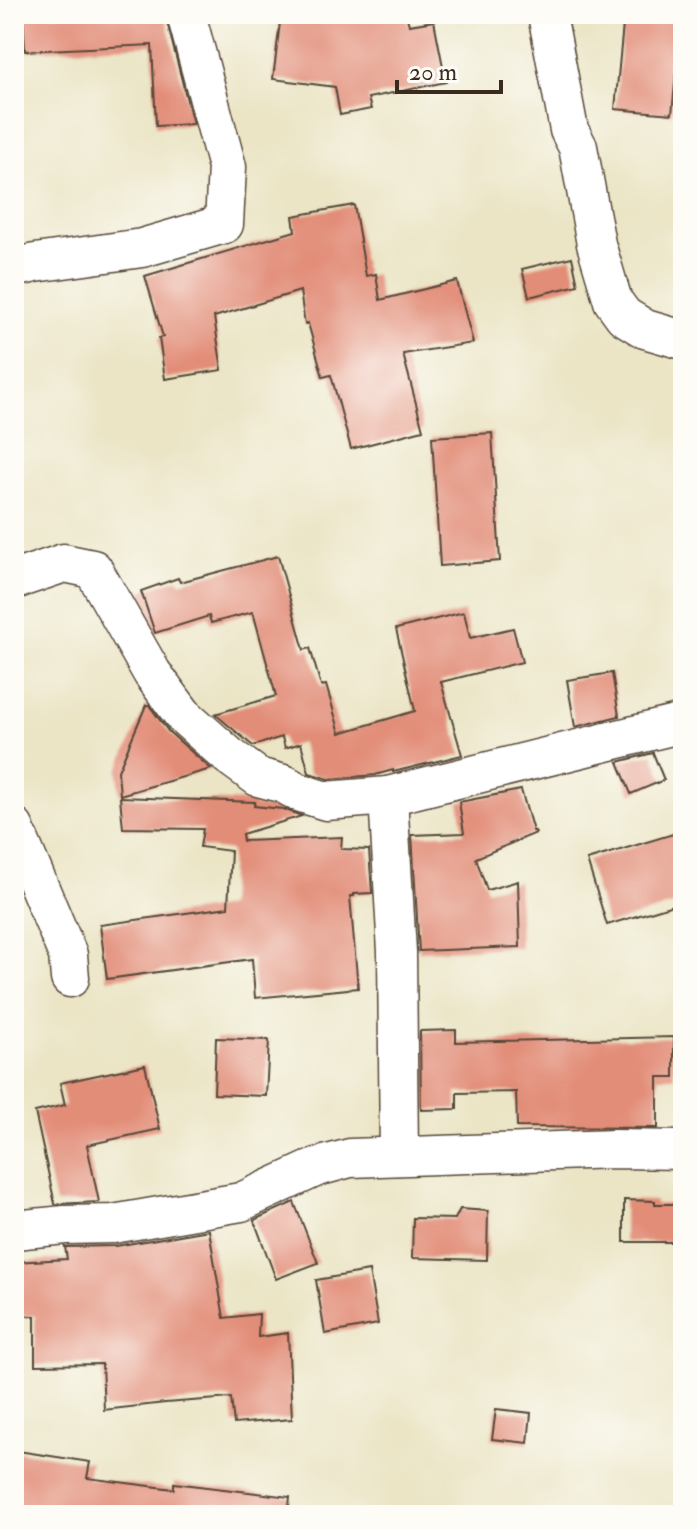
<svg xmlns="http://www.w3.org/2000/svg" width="697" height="1529" font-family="'IM FELL Double Pica',serif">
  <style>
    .building { fill: #e28d78 }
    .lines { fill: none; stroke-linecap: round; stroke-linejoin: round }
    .minor-casing { stroke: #554637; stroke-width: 41 }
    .minor { stroke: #fff; stroke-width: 38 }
  </style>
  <rect width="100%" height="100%" fill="#fdfcf7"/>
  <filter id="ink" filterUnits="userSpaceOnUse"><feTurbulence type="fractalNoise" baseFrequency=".0125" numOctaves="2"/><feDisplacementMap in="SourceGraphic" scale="16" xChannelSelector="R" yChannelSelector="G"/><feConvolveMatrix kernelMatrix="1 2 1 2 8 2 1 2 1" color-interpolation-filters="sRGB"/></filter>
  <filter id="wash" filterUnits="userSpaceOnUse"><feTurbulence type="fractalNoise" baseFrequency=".006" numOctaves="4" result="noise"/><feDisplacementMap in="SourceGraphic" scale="32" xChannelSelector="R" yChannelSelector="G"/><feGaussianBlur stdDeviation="1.8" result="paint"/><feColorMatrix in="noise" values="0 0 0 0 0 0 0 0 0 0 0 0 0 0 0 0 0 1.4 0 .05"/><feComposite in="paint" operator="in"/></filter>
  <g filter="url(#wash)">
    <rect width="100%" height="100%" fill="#ebe5c6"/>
    <g id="blocks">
      <g class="building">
        <polygon points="23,14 165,14 193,124 156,126 152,45 25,51"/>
        <polygon points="281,14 406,14 409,25 434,21 446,82 368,98 371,109 340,115 335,87 273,79"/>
        <polygon points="624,14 682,14 672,114 615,109"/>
        <polygon points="354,205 366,276 376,274 380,300 457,281 473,343 403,354 423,430 351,449 331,375 323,377 308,323 305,324 300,291 214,317 222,370 165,379 159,338 163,337 145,276 295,231 293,216"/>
        <polygon points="572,257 578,285 529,297 522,269"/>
        <polygon points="492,433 500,561 440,566 432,437"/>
        <polygon points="278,556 304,650 310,648 321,686 326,685 340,733 415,711 396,629 464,612 470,638 513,628 522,662 441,682 462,755 393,772 393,770 375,775 329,779 309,773 301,743 285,748 282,737 253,746 215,714 276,696 253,612 211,623 209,616 155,633 141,591 178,578 180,582"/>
        <polygon points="612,673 619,716 575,727 567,680"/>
        <polygon points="146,705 149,705 168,731 211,769 120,795 118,771"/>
        <polygon points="653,753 664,780 631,794 618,762"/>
        <polygon points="521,790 533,831 535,831 536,833 476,858 487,890 518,881 520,947 419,951 412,835 464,833 459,802"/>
        <polygon points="120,797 255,802 254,806 283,809 302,816 242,834 243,841 342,837 341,849 369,850 372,893 354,894 354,896 350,896 358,988 255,998 252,959 107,979 100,925 228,907 231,851 200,847 203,829 123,828"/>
        <polygon points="683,831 683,902 607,925 587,860"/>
        <polygon points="456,1030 456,1042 674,1037 674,1077 658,1077 658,1128 517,1127 516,1092 457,1093 457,1109 421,1110 420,1031"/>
        <polygon points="216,1038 269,1040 266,1096 214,1094"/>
        <polygon points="145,1065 160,1129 87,1145 99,1202 55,1204 35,1112 65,1105 60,1083"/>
        <polygon points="624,1200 655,1201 655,1204 683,1204 683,1242 624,1242"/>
        <polygon points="294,1202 318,1263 276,1279 254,1220"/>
        <polygon points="460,1209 488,1211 487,1260 412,1258 413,1218 455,1219"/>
        <polygon points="209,1230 224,1318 259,1314 258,1337 288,1333 292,1419 234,1424 231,1398 165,1403 104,1410 102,1364 35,1365 35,1316 14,1315 14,1262 67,1259 65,1247 116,1246"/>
        <polygon points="369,1271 378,1324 325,1334 316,1280"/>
        <polygon points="496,1409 531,1413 528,1443 492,1439"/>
        <polygon points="18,1451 90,1462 87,1478 174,1489 174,1483 290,1497 288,1515 14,1515 14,1478"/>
      </g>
    </g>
  </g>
  <g filter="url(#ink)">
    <use href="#blocks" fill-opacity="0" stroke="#554637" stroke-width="2"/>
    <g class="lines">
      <defs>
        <g id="minor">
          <polyline points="547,14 569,130 578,147 596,244 613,301 624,316 645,329 683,340"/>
          <polyline points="14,268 35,263 142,248 224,224 227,167 186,14"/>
          <polyline points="14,580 64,563 93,569 152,673 183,715 229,756 258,777 284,784 298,792 326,801 388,796 683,723"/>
          <polyline points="388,796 397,952 399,1156"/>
          <polyline points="14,827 68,955 70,978"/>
          <polyline points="14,1230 65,1225 113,1224 241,1202 317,1167 350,1158 615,1149 683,1150"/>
        </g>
      </defs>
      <use href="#minor" class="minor-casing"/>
      <use href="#minor" class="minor"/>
    </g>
  </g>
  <rect width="697" height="1529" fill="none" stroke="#fdfcf7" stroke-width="48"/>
  <path d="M397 80v12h104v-12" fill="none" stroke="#3b2a1e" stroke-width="4"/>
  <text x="409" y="80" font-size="24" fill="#3b2a1e" stroke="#fdfcf7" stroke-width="6" paint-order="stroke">20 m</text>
</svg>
